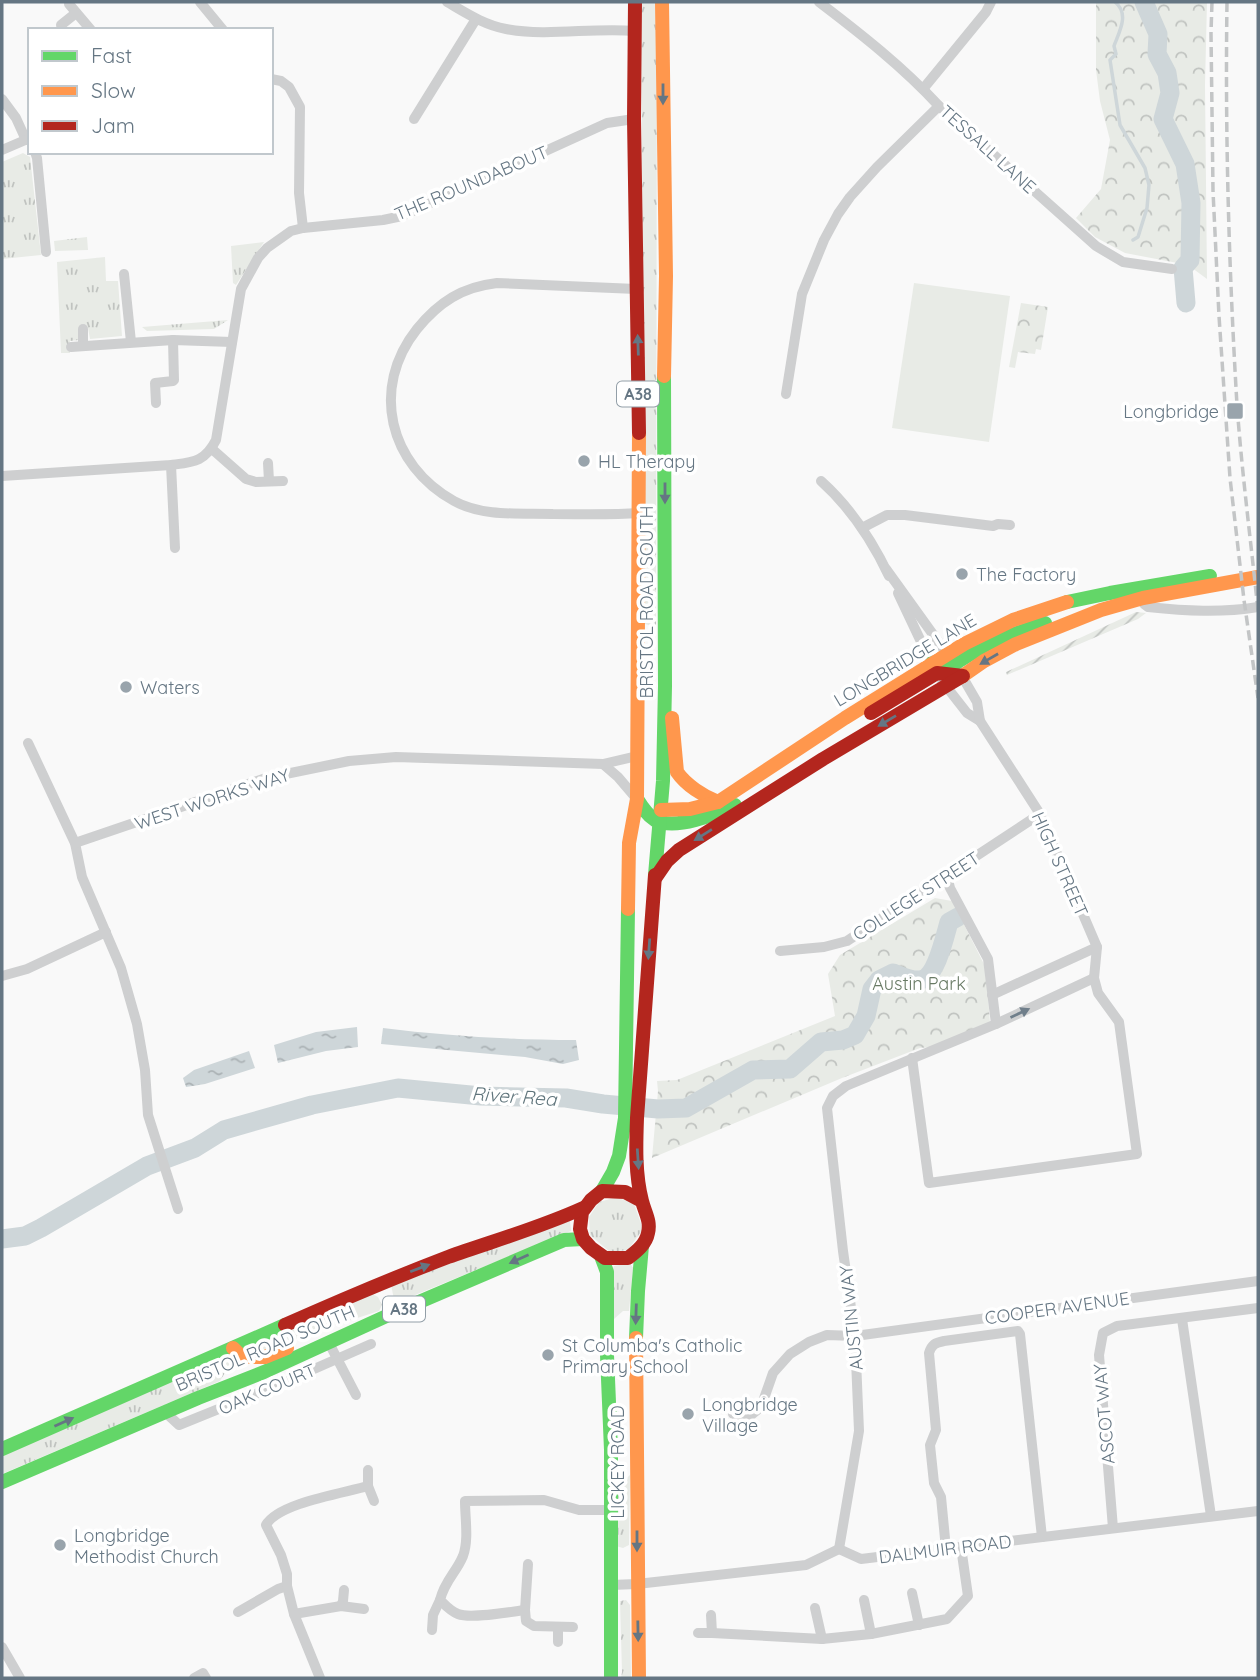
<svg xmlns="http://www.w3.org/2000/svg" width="1260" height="1680" font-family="Quicksand,sans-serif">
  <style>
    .grass { fill: url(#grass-tufts) }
    .park { fill: url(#park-crowns) }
    .garden { fill: url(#garden-furrows) }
    .pitch { fill: #e8ebe6 }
    .water { fill: url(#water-ripples) }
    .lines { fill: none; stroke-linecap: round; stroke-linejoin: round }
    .stream { stroke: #ced6d9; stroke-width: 3.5 }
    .river { stroke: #ced6d9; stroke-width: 19 }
    .street { stroke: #cecfd0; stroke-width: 10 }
    .fast { stroke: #63d668; stroke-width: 14 }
    .slow { stroke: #ff974d; stroke-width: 14 }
    .jam { stroke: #b3261e; stroke-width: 14 }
    .rail { stroke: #c3c5c6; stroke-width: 3.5; stroke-dasharray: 10 5; stroke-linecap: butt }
    .oneway { fill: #657683 }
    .oneway2 { fill: #707f8b }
    .poi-dot { fill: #99a4ac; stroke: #fff; stroke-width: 2.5 }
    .labels { text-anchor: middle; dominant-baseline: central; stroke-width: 7; stroke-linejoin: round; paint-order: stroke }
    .shield { fill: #fff; stroke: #939fa8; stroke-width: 2 }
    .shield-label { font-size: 16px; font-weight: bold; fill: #657683 }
    .street-label { font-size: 18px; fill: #657683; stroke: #fff }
    .poi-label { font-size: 18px; fill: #657683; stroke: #fff; text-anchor: start }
    .park-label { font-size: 18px; fill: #687a64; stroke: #fff }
    .water-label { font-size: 19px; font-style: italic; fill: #60757c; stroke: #fff }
  </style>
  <defs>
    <pattern id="grass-tufts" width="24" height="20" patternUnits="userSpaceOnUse" patternTransform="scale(1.75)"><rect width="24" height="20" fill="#e8ebe6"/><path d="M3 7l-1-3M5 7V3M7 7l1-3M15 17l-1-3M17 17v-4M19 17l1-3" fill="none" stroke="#c0c3c0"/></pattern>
    <pattern id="park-crowns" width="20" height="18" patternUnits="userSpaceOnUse" patternTransform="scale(1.75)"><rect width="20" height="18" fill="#e8ebe6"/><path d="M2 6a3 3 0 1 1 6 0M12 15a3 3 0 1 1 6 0" fill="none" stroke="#c0c3c0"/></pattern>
    <pattern id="garden-furrows" width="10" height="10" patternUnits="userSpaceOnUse" patternTransform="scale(1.75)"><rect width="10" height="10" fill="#e8ebe6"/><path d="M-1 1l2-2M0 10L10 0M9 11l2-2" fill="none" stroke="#c0c3c0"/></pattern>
    <pattern id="water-ripples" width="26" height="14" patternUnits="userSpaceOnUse" patternTransform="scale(1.75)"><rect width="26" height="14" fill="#ced6d9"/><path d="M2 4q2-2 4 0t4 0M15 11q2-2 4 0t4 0" fill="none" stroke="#abb2b5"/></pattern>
  </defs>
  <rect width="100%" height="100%" fill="#f9f9f9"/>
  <g class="grass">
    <polygon points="641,2 657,2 656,627 645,624"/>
    <polygon points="23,153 30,157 41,255 2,259 2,162"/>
    <polygon points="87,237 88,250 55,251 54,241"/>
    <polygon points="264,242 236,285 233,283 231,246"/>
    <polygon points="105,257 106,281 118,281 122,336 90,339 88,328 80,328 79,340 70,341 70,353 61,353 57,262"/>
    <polygon points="228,320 214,329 147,331 142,327"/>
    <polygon points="617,1197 634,1204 643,1229 628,1250 610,1252 590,1235 589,1217 599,1202"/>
    <polygon points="570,1220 571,1231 398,1302 394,1299 391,1285"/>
    <polygon points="630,1263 633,1268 629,1311 623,1311 614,1319 612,1270 614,1266"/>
    <polygon points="371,1293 378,1297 382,1305 379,1311 326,1328 265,1351 255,1353 253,1344"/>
    <polygon points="231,1356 231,1363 220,1381 2,1474 2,1453"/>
    <polygon points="630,1475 629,1545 623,1548 616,1546 615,1489"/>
    <polygon points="626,1600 630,1605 631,1678 621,1678 622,1672 620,1601"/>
  </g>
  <g class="park">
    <polygon points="1096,2 1207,2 1205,85 1207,279 1188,265 1125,253 1095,237 1076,218 1101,189 1110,140 1100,101 1096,70"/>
    <polygon points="1021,303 1048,307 1041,350 1036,349 1035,354 1018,352 1015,368 1009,367"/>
    <polygon points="935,898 952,901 986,968 990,1023 931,1047 920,1048 842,1078 652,1158 658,1091 657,1081 677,1080 835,1016 828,974 840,955"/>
  </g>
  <polygon class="garden" points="1136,612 1146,613 1138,619 1007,675 1006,672"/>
  <polygon class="pitch" points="914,283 1010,296 989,442 892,428"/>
  <g class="water">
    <polygon points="357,1027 358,1047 326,1051 278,1063 274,1045 316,1032"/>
    <path d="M383,1028C448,1036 511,1040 576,1040L579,1060L563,1064L525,1057L381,1044Z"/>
    <polygon points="249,1051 255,1068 205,1084 186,1087 183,1078 194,1070"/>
  </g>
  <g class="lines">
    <path class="stream" d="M1115,2C1130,14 1119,32 1114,46L1116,54L1110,60L1120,125L1145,168L1149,185L1147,208L1138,237L1133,240"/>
    <g class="river">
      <polyline points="1144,2 1158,34 1157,54 1167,73 1170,93 1163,119 1185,164 1191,203 1190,260 1183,268 1186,303"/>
      <path d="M2,1239L25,1236L41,1228L147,1166L195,1148L224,1130L312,1105L398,1088L481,1096L566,1098L603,1104L658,1109L686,1108L753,1070L790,1069L821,1042L843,1040L855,1035L866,1016L872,989L879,980L893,973C901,976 911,981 920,980C936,978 945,936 949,922L958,917"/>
    </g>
    <g class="street">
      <polyline points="200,2 223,30"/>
      <path d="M447,2C466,13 484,25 506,29C549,37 592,27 635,31"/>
      <path d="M819,2C861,34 903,67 939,106L1096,246L1123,262L1172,269"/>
      <polyline points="69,4 91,30"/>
      <polyline points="61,25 76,13"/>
      <polyline points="271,79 281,81 289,87 300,107 299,193 303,228"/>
      <polyline points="923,89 986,12 991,2"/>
      <polyline points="2,99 16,118 26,140"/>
      <polyline points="414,119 476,19"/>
      <polyline points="2,150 30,138"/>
      <polyline points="35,152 37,158 46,252"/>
      <polyline points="124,274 131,342"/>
      <path d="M636,289L497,283C462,287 439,302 417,329C370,388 389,465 454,501C483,517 521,513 553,514C582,514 610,515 639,513"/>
      <polyline points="83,345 83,329"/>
      <polyline points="71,347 173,340 232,342"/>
      <polyline points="786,394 802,294 824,240 838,214 850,197 877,167 939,106"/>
      <polyline points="156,403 155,383 173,381 174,380 173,340"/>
      <polyline points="212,449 246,479 256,482 283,481"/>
      <polyline points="268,463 269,481"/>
      <polyline points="171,465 175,548"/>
      <path d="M2,476L171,465C193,462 205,462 216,440L241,289L258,258L267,248L291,231L303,228L383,220L402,216L607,123L634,119"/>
      <path d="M821,481C851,508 872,540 889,576"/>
      <polyline points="862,528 887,515 905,515 993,526 998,524 1010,525"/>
      <polyline points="886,569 950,658"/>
      <polyline points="898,593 933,667"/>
      <path d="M1143,598L1144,604L1148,607C1186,611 1221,613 1258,607"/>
      <polyline points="942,681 967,713 980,721"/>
      <polyline points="28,743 75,843 82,877 121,968 137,1024 145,1070 148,1115 178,1209"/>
      <polyline points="603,764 618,777 635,797"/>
      <polyline points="75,843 266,778 349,761 396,757 603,764 637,756"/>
      <polyline points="947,876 950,888 988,959 996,1024"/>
      <polyline points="780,951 824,947 847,941 1040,814"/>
      <polyline points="2,976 27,969 106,932"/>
      <polyline points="992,995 1097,947"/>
      <polyline points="912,1058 929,1183 1137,1154 1119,1022 1098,993 1094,978 1097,947 1040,814 980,721 977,702 959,671"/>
      <polyline points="1182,1319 1211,1516"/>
      <polyline points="329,1343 356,1395"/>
      <polyline points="165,1412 179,1425 273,1387 371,1344"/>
      <polyline points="733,1414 750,1416 761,1407 773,1373 790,1354 809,1342 827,1335 855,1336 1258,1281"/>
      <polyline points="368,1470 368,1486 374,1501"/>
      <polyline points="1113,1528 1099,1355 1103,1333 1117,1326 1258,1308"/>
      <polyline points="839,1549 859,1431 855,1336 843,1251 827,1108 833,1096 846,1086 996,1024 1094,978"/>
      <polyline points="839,1549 861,1559 1258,1511"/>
      <path d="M946,1549L941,1497L934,1483L930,1445L936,1430L929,1353C932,1344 935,1343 944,1341L1018,1331L1020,1334L1042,1537"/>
      <polyline points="528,1564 525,1610 526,1621 534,1626 573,1627"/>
      <polyline points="611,1585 637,1584 806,1565 839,1549"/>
      <polyline points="912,1593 919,1625"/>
      <polyline points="864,1600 871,1634"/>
      <polyline points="341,1606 343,1601 344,1590"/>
      <polyline points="815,1608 822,1639"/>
      <path d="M525,1610C509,1612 471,1619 458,1614C450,1611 446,1606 440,1600C445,1580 456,1573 463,1556C469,1540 465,1518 465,1501L544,1500L579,1510H611"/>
      <polyline points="238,1612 278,1589 287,1586"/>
      <polyline points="294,1614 341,1606 364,1609"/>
      <polyline points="558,1627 558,1642"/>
      <polyline points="432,1630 433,1615 440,1600"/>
      <polyline points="698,1633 712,1633 711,1615"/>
      <polyline points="712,1633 822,1639 871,1634 947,1619 968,1596 961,1547"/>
      <polyline points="2,1647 20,1678"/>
      <polyline points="194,1678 203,1673 206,1678"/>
      <path d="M320,1678L294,1614L287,1586V1574L281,1555L266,1525C278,1503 344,1493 368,1486"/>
    </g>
    <g class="fast">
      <polyline points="1067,602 1110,593 1210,576"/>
      <polyline points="932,663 954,664 987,644 1045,623"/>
      <path d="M637,799C642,807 647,815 655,820C676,831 715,814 735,805"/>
      <polyline points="655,875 663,781 665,686 664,376"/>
      <polyline points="602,1191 613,1172 619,1156 625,1118 628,909"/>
      <polyline points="601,1256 607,1272 607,1355 611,1450 611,1678"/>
      <polyline points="636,1338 638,1291 642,1246"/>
      <polyline points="2,1449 285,1325"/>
      <polyline points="2,1482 198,1398 264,1372 391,1314 564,1240 583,1239"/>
    </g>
    <g class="slow">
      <polyline points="662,2 666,276 664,376"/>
      <polyline points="961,677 984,661 1016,644 1101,610 1143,598 1258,577"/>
      <path d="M672,718L677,772C686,785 703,796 718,802"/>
      <polyline points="661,810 690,809 718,802 845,718 964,644 1013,620 1067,602"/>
      <polyline points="628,909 629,843 637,799 639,433"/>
      <polyline points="636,1338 639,1678"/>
      <polyline points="233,1348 242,1357 265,1357 287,1348"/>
    </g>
    <g class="jam">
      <polyline points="635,2 634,119 639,433"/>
      <polyline points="871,713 937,673 963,676"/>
      <polyline points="656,877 667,861 679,850 823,759 961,677"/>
      <path d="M642,1201L625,1192L602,1191L591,1200L582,1212L580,1229L583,1239L591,1248L605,1258H628C637,1251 646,1244 648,1233C651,1221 645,1213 642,1201C635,1174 636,1145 637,1118L655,875"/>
      <path d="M285,1325C339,1301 393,1278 448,1257C493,1241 539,1228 583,1208"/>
    </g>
    <g class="rail">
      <polyline points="1212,2 1211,33 1213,191 1219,316 1230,478 1244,600 1258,698"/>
      <path d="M1227,2C1225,136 1229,271 1237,405C1242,474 1251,542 1258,611"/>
    </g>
  </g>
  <defs><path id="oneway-solid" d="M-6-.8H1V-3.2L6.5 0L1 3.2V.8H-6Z" transform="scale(1.75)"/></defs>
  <g class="oneway">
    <use href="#oneway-solid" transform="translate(663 94) rotate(90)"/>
    <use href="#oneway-solid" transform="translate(638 345) rotate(-92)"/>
    <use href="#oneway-solid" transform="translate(665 493) rotate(90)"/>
    <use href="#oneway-solid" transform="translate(989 659) rotate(150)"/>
    <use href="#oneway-solid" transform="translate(887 721) rotate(149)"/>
    <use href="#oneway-solid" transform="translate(703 835) rotate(148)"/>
    <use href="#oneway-solid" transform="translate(649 949) rotate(94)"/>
    <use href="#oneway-solid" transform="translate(638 1159) rotate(86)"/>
    <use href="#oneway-solid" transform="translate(519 1259) rotate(156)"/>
    <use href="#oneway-solid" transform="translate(420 1268) rotate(-21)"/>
    <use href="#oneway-solid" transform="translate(636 1314) rotate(92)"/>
    <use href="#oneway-solid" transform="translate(64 1422) rotate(-24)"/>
    <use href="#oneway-solid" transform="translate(637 1541) rotate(90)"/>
    <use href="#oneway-solid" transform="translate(638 1631) rotate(89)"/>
  </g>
  <use class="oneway2" href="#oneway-solid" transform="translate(1020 1013) rotate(-25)"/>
  <g class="poi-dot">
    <rect x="1226" y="402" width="18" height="18" rx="3.5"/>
    <circle cx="584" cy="461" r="7"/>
    <circle cx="962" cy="574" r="7"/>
    <circle cx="126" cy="687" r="7"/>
    <circle cx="548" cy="1355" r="7"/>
    <circle cx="688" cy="1414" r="7"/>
    <circle cx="60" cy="1545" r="7"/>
  </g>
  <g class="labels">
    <g class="shield">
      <rect x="617" y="381.5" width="42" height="25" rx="5"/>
      <rect x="383" y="1296.5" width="42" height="25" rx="5"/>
    </g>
    <g class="shield-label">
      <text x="638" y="394">A38</text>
      <text x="404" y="1309">A38</text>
    </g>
    <g class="street-label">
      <text transform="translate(988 149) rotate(42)">TESSALL LANE</text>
      <text transform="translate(471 183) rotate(-23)">THE ROUNDABOUT</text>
      <text transform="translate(646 602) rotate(-90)">BRISTOL ROAD SOUTH</text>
      <text transform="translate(905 660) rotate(-31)">LONGBRIDGE LANE</text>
      <text transform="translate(212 799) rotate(-18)">WEST WORKS WAY</text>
      <text transform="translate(1060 864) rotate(66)">HIGH STREET</text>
      <text transform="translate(916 896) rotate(-33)">COLLEGE STREET</text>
      <text transform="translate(1057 1308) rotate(-8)">COOPER AVENUE</text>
      <text transform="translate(851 1318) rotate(-96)">AUSTIN WAY</text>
      <text transform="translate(265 1348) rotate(-23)">BRISTOL ROAD SOUTH</text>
      <text transform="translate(267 1389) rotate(-23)">OAK COURT</text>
      <text transform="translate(1104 1414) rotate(-95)">ASCOT WAY</text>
      <text transform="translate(617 1462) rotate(-90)">LICKEY ROAD</text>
      <text transform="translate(945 1549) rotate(-7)">DALMUIR ROAD</text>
    </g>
    <g class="poi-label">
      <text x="1219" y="411" text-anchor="end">Longbridge</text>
      <text x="598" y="461">HL Therapy</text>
      <text x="976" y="574">The Factory</text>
      <text x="140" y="687">Waters</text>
      <text x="562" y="1345">St Columba's Catholic<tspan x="562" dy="21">Primary School</tspan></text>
      <text x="702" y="1404">Longbridge<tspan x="702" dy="21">Village</tspan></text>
      <text x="74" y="1535">Longbridge<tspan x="74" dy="21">Methodist Church</tspan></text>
    </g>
    <g class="park-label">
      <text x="919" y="983">Austin Park</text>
    </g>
    <g class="water-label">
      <text transform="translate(514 1096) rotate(4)">River Rea</text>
    </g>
  </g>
  <rect width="1260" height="1680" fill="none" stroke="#657683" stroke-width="7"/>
  <rect x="28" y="28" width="245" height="126" fill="#ffffff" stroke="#c1c8cd" stroke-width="2"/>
  <rect x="42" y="51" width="35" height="10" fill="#63d668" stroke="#c1c8cd" stroke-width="2"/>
  <text x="91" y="63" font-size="21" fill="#657683">Fast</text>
  <rect x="42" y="86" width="35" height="10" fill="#ff974d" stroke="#c1c8cd" stroke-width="2"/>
  <text x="91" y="98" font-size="21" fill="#657683">Slow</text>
  <rect x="42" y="121" width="35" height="10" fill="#b3261e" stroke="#c1c8cd" stroke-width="2"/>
  <text x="91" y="133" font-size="21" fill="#657683">Jam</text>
</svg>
